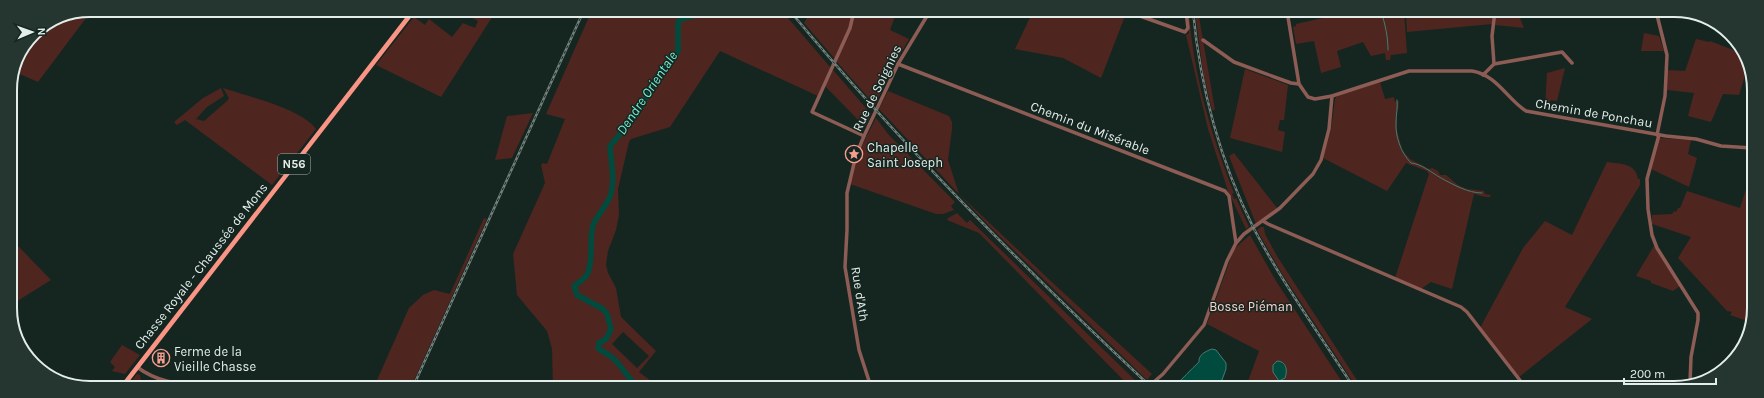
<svg xmlns="http://www.w3.org/2000/svg" width="1764" height="398" font-family="Karla,sans-serif">
  <style>
    .green { fill: #4f251f; fill-rule: evenodd }
    .water { fill: #004b3e; stroke: #447c72 }
    .lines { fill: none; stroke-linecap: round; stroke-linejoin: round }
    .stream { stroke: #447c72; stroke-width: 1 }
    .river { stroke: #004b3e; stroke-width: 5.5 }
    .minor { stroke: #8d5c54; stroke-width: 3.5 }
    .major { stroke: #fa9485; stroke-width: 4.5 }
    .rail-casing { stroke: #73817d; stroke-width: 2.5 }
    .rail { stroke: #152621; stroke-width: 1; stroke-dasharray: 3; stroke-linecap: butt }
    .labels { text-anchor: middle; dominant-baseline: central; stroke-width: 3; stroke-linejoin: round; paint-order: stroke }
    .shield { fill: #152621; stroke: #a5b2ae; stroke-width: 1 }
    .shield-label { font-size: 12px; font-weight: bold; fill: #e3eeeb }
    .street-label { font-size: 13px; fill: #e3eeeb; stroke: #152621 }
    .poi-label { font-size: 13px; fill: #e3eeeb; stroke: #152621; text-anchor: start }
    .park-label { font-size: 13px; fill: #fad2cb; stroke: #152621 }
    .water-label { font-size: 14px; font-style: italic; fill: #74eccf; stroke: #152621 }
    .rim { fill: none; stroke: #e3eeeb; stroke-width: 2 }
  </style>
  <rect width="100%" height="100%" fill="#152621"/>
  <g class="green">
    <path d="M92,10L38,82L13,71C22,34 55,12 92,10Z"/>
    <polygon points="469,10 496,11 441,97 376,65 414,17 425,25 429,19 452,37 463,23 475,28 478,21 472,18 473,16 470,15 472,12"/>
    <path d="M592,10L716,11L694,16L713,14L719,11H782L831,68L818,96L720,51L670,127L631,139L629,142L618,189L619,215L616,230L608,251L606,265L608,273L616,288L621,317L656,351L639,372L659,387H553L552,349L547,331L517,295L513,254L545,183L541,165L543,163L547,164L565,119L546,114ZM657,76L638,114L611,147L612,188L610,146L637,114ZM623,332L649,356L637,368L612,344Z"/>
    <polygon points="811,11 853,11 850,26 835,59 804,23"/>
    <polygon points="855,11 900,11 894,19 890,30 909,39 894,65 875,105 836,61"/>
    <polygon points="1033,11 1127,11 1101,78 1063,58 1015,49"/>
    <path d="M1187,11H1189C1193,74 1211,134 1234,193L1232,194L1234,199L1236,198L1249,227L1246,229L1228,191L1208,129L1186,35L1189,33Z"/>
    <polygon points="1195,11 1198,11 1215,110 1212,110 1203,72"/>
    <polygon points="1354,11 1404,11 1407,53 1391,55 1390,60 1386,60 1385,53 1371,56 1363,42 1337,51 1341,67 1321,73 1314,41 1296,44 1293,27 1296,26 1296,24"/>
    <polygon points="1406,11 1493,11 1492,24 1407,32"/>
    <polygon points="1517,11 1524,28 1495,25 1496,12"/>
    <polygon points="1644,33 1659,36 1664,51 1641,51"/>
    <polygon points="1696,39 1709,42 1710,41 1741,53 1748,66 1739,95 1723,94 1711,122 1688,116 1694,93 1667,90 1667,70 1685,71"/>
    <polygon points="1565,68 1557,101 1551,100 1545,109 1547,73"/>
    <polygon points="1245,69 1288,85 1284,120 1280,120 1278,130 1285,132 1282,152 1230,138"/>
    <polygon points="833,70 871,114 865,127 825,86"/>
    <path d="M1380,82L1385,99L1394,97L1395,102L1399,101L1398,110L1397,112V130L1402,150L1410,159L1429,169L1432,168L1438,171L1440,175H1446L1458,185L1467,189L1484,191L1485,194L1491,195L1490,197C1485,198 1479,195 1474,194L1452,289L1431,282L1421,289L1395,278L1429,174L1427,171L1406,163L1387,191L1323,158L1331,130L1335,99L1337,96Z"/>
    <path d="M221,88L224,96L207,107L196,119L204,121L227,101L229,98L223,88C247,96 302,109 316,129L272,185L185,120L177,125L174,122L203,98Z"/>
    <polygon points="888,91 949,116 952,122 952,129 948,160 959,194 1055,285 1152,374 1147,380 989,226 879,109"/>
    <polygon points="533,113 512,158 495,160 507,116"/>
    <polygon points="876,118 888,134 955,202 951,206 954,210 943,214 936,214 850,184 857,155"/>
    <polygon points="1659,138 1691,140 1688,154 1697,158 1689,187 1651,169"/>
    <polygon points="1234,153 1277,208 1256,224 1229,156"/>
    <path d="M1607,162C1620,164 1636,163 1638,179H1640V185L1565,307L1592,319L1519,377L1480,328L1523,248L1545,221L1572,235Z"/>
    <polygon points="1749,180 1752,181 1753,323 1730,315 1732,312 1727,311 1678,258 1691,237 1652,224 1652,215 1672,214 1674,211 1676,212 1678,208 1680,208 1687,191 1740,208"/>
    <polygon points="957,213 967,223 970,220 1138,383 1134,387 1130,387 979,233 947,220 948,218"/>
    <polygon points="484,218 487,219 411,387 374,387 409,308 423,295 434,290 450,294"/>
    <polygon points="1261,227 1264,227 1265,234 1277,256 1362,388 1357,388 1281,272 1257,230"/>
    <polygon points="1250,235 1276,281 1346,388 1246,387 1259,351 1207,324 1234,249"/>
    <polygon points="1655,244 1680,286 1673,291 1651,283 1651,281 1636,276"/>
    <polygon points="18,246 51,280 11,305 11,250"/>
    <polygon points="122,345 140,355 125,374 112,371 115,367 110,362"/>
    <polygon points="137,374 140,375 142,387 127,387"/>
  </g>
  <g class="water">
    <path d="M1212,349L1216,350L1226,363V369L1222,380L1207,386V387H1173C1183,379 1190,370 1199,362C1198,355 1206,351 1212,349Z"/>
    <path d="M1277,361C1286,361 1288,370 1285,378L1279,381L1273,372V365Z"/>
  </g>
  <g class="lines">
    <g class="stream">
      <path d="M1381,11C1385,24 1388,36 1388,50"/>
      <path d="M1397,100C1398,107 1396,115 1396,122C1395,136 1401,153 1411,163C1422,164 1432,173 1441,178C1454,185 1468,193 1482,193"/>
    </g>
    <path class="river" d="M641,387C625,378 626,370 614,359C610,355 603,352 598,348L599,343L606,339L611,329L607,314L603,309L577,295L574,286C578,283 583,280 586,276C594,265 589,239 593,225C594,221 606,205 609,199C616,184 611,162 610,146L637,114L659,73L673,59L678,51V23L681,19L696,15L713,13L717,11"/>
    <g class="minor">
      <polyline points="854,11 850,28 812,112 864,136"/>
      <polyline points="1126,11 1185,32 1188,28 1186,11"/>
      <polyline points="1287,11 1299,84"/>
      <polyline points="1656,11 1667,55 1665,96 1657,135"/>
      <path d="M1203,40L1234,62L1291,83L1299,84L1308,97L1315,99L1332,96L1409,71H1472C1497,75 1507,99 1526,111L1666,136L1696,139L1721,146L1752,148"/>
      <polyline points="898,64 1225,191 1229,196 1236,243"/>
      <polyline points="1494,64 1562,52 1572,63"/>
      <polyline points="1483,75 1494,64 1492,36 1495,11"/>
      <polyline points="1659,135 1647,179 1648,209 1652,235 1657,248 1698,313 1698,320 1691,357 1690,383"/>
      <polyline points="1263,221 1268,224 1461,307 1467,312 1526,388"/>
      <path d="M137,367C161,385 185,384 213,387"/>
      <polyline points="871,387 859,350 845,267 847,230 847,193 856,155 864,136 898,64 930,11"/>
      <polyline points="1148,387 1163,374 1204,325 1227,261 1236,243 1244,234 1280,208 1313,174 1321,160 1329,129 1332,96"/>
    </g>
    <polyline class="major" points="122,387 414,10"/>
    <defs>
      <g id="rail">
        <path d="M790,11C901,145 1024,268 1151,387"/>
        <path d="M1193,11C1200,86 1220,161 1254,229C1283,284 1320,335 1354,388"/>
        <polyline points="413,387 584,10"/>
      </g>
    </defs>
    <use href="#rail" class="rail-casing"/>
    <use href="#rail" class="rail"/>
  </g>
  <defs>
    <symbol id="sight-ring" viewBox="-11 -11 22 22"><circle r="9.5" fill="#152621" stroke="#f59d8f" stroke-width="1.5"/><path d="M0-6L1.8-2.2L6-1.7L2.9 1.2L3.7 5.4L0 3.3L-3.7 5.4L-2.9 1.2L-6-1.7L-1.8-2.2Z" fill="#f59d8f"/></symbol>
    <symbol id="building-ring" viewBox="-11 -11 22 22"><circle r="9.5" fill="#152621" stroke="#f59d8f" stroke-width="1.5"/><path d="M-4-6H4V6H1V3H-1V6H-4ZM-2.5-4.3h1.7v1.8h-1.7ZM.8-4.3h1.7v1.8H.8ZM-2.5-1h1.7V.8h-1.7ZM.8-1h1.7V.8H.8Z" fill="#f59d8f"/></symbol>
  </defs>
  <g fill-rule="evenodd">
    <use href="#sight-ring" x="844" y="144" width="20" height="20"/>
    <use href="#building-ring" x="151" y="348" width="20" height="20"/>
  </g>
  <g class="labels">
    <rect class="shield" x="278" y="154" width="32" height="20" rx="3"/>
    <g class="shield-label">
      <text x="294" y="164">N56</text>
    </g>
    <g class="street-label">
      <text transform="translate(877 88) rotate(-64)">Rue de Soignies</text>
      <text transform="translate(1594 113) rotate(10)">Chemin de Ponchau</text>
      <text transform="translate(1090 128) rotate(21)">Chemin du Misérable</text>
      <text transform="translate(201 266) rotate(-52)">Chasse Royale - Chaussée de Mons</text>
      <text transform="translate(860 294) rotate(81)">Rue d'Ath</text>
    </g>
    <g class="poi-label">
      <text x="867" y="147">Chapelle<tspan x="867" dy="15">Saint Joseph</tspan></text>
      <text x="174" y="351">Ferme de la<tspan x="174" dy="15">Vieille Chasse</tspan></text>
    </g>
    <g class="park-label">
      <text x="1251" y="306">Bosse Piéman</text>
    </g>
    <g class="water-label">
      <text transform="translate(647 93) rotate(-56)">Dendre Orientale</text>
    </g>
  </g>
  <path d="M0 0H1764V398H0ZM90 17H1674A73 73 0 0 1 1747 90V308A73 73 0 0 1 1674 381H90A73 73 0 0 1 17 308V90A73 73 0 0 1 90 17Z" fill="#253631" fill-rule="evenodd"/>
  <path class="rim" d="M90 17H1674A73 73 0 0 1 1747 90V308A73 73 0 0 1 1674 381H90A73 73 0 0 1 17 308V90A73 73 0 0 1 90 17Z"/>
  <g transform="translate(32 32) rotate(88)" stroke="#152621" stroke-width="3" paint-order="stroke">
  <path d="M0-3L7 15L0 10L-7 15Z" fill="#e3eeeb"/>
  <text y="-6" font-size="11" font-weight="bold" text-anchor="middle" fill="#e3eeeb">N</text>
  </g>
  <path d="M1624 378v6h92v-6" fill="none" stroke="#e3eeeb" stroke-width="2"/>
  <text x="1630" y="378" font-size="12" fill="#e3eeeb" stroke="#152621" stroke-width="3" paint-order="stroke">200 m</text>
</svg>
